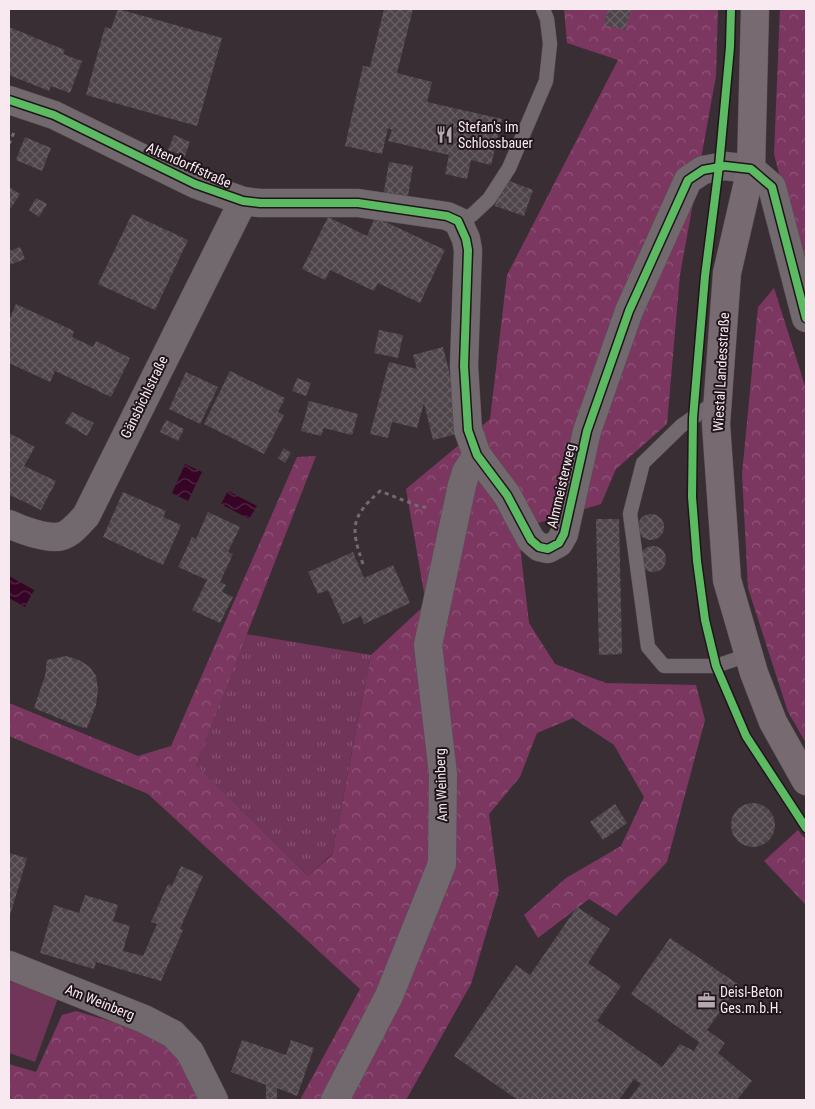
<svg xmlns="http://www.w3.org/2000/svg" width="815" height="1109" font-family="'Roboto Condensed',sans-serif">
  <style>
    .grass { fill: url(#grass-tufts) }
    .forest { fill: url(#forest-crowns) }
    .pitch { fill: #703558 }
    .water { fill: url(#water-waves) }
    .building { fill: url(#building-cross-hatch) }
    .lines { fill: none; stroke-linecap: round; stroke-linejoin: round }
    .service-casing { stroke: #574d52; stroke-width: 15 }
    .minor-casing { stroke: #574d52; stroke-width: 29 }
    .secondary-casing { stroke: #574d52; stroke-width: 29 }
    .path { stroke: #746b70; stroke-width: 3; stroke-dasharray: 4 4; stroke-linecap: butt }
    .service { stroke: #72696e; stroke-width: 14 }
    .minor { stroke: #72696e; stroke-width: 28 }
    .secondary { stroke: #776a71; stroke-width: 28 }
    .cycleway-casing { stroke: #1f151a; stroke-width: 11 }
    .cycleway { stroke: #5cba63; stroke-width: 8 }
    .labels { text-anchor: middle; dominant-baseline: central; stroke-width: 4; stroke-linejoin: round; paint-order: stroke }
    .poi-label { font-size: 14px; fill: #f8e9f0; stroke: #1f151a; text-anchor: start }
    .street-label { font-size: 14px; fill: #f8e9f0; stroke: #1f151a }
  </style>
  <defs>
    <pattern id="grass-tufts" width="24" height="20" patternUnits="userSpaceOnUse" patternTransform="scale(1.25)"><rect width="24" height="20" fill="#703558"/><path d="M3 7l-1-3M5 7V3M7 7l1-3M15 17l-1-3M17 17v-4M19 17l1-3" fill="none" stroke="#855270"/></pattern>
    <pattern id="forest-crowns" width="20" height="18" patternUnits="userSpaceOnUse" patternTransform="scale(1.25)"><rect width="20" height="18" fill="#7c3761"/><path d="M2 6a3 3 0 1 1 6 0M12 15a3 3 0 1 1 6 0" fill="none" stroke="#8f5478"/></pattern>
    <pattern id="water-waves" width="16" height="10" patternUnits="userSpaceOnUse" patternTransform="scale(1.25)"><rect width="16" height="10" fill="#360425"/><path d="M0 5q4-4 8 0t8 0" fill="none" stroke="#542945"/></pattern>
    <pattern id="building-cross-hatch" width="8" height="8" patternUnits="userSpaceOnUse" patternTransform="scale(1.25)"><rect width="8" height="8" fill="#4e454a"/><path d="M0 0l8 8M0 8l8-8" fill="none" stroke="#686064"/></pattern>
  </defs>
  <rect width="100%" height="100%" fill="#392e34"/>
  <polygon class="grass" points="246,634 371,655 332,854 308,876 196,765"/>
  <g class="forest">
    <polygon points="564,9 718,9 716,76 680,275 667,424 616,469 601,504 518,529 529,623 555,664 606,683 696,685 705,720 667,862 616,916 589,899 538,938 524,915 566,878 621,846 644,797 614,745 573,718 537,733 520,777 489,814 499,891 471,984 406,1100 300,1100 360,989 148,794 9,736 9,703 138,756 171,746 297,457 316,456 196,765 308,876 332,855 371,655 426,604 406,489 490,419 507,275 618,60 567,43"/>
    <polygon points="780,9 806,9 806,278 774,154"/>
    <polygon points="774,288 806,389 806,743 788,712 748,588 742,474 758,307"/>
    <polygon points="798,830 806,840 806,905 764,861"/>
    <polygon points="76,1011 163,1037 206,1100 9,1100 9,1064 36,1072 62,1015"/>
  </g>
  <polygon class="pitch" points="9,981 58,998 35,1062 9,1053"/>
  <g class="water">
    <polygon points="185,464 202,472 188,501 172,493"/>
    <polygon points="228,491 257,506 249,519 221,504"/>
    <polygon points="9,576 34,590 25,607 9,598"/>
  </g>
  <g class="building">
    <polygon points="118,9 222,38 197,126 86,95 105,27 111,29"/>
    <polygon points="384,9 413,9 397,73 432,82 427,102 502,119 491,165 471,160 467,179 445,174 449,155 388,141 392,130 388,128 382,154 345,146 363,66 370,67"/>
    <polygon points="608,9 631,9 625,30 604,25"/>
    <polygon points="9,27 65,50 63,54 82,61 70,93 51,86 49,91 9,75"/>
    <polygon points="174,135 190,142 185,156 168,150"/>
    <polygon points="25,137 51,148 42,171 16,160"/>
    <polygon points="389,162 413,166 407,202 383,197"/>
    <polygon points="504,179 533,190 524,216 495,206"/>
    <polygon points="9,187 20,194 11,208 9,207"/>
    <polygon points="36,198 47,204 39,217 29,210"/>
    <polygon points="132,214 188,240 155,310 98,284"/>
    <polygon points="328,217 367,236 375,217 445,250 420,303 378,283 374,291 330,270 325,280 302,269"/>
    <polygon points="20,247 25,259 9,265 9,251"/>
    <polygon points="16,304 74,331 72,337 93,347 96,341 130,358 111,397 55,371 50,382 9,363 9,320"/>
    <polygon points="379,330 403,335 398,358 374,353"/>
    <polygon points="443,347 464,432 433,440 424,403 417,428 392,422 388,438 370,434 389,362 417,369 413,355"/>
    <polygon points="230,371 285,398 278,412 284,415 264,454 204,424"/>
    <polygon points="186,372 218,387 200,424 169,409"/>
    <polygon points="297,378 311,383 306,396 292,391"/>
    <polygon points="309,401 358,414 352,435 324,428 321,436 301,431"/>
    <polygon points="72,412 94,423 87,436 65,423"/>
    <polygon points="166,420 184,429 178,441 160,432"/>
    <polygon points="9,433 35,447 24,466 56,481 41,510 10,495 9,498"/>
    <polygon points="284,448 291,453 285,463 278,458"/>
    <polygon points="123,492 166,511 163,517 181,525 163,565 103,537"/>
    <polygon points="208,512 240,527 228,552 233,554 220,582 226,585 222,592 233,597 220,623 192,610 207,580 178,567 192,537 196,539"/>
    <circle cx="651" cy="527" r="13"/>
    <polygon points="596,519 619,519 622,654 599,655"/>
    <circle cx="653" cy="559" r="13"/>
    <polygon points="353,552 364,578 393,565 410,603 364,624 361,616 343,624 328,590 318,594 308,572"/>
    <polygon points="66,656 79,660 90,667 96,676 98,689 96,705 87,728 80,727 34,708 45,676 47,660"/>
    <circle cx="753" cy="825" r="22"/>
    <polygon points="615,804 627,823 603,840 590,822"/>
    <polygon points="9,853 27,858 9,919"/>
    <polygon points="181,866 203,876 180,929 183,930 161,981 96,962 94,969 40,953 54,905 79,913 85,895 118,905 113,921 130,926 123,951 143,956 157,924 151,922 168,884 172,886"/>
    <polygon points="577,907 610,929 588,963 621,986 597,1021 662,1067 680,1044 694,1051 699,1042 631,994 670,938 739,985 707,1030 725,1043 718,1053 752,1081 737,1100 628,1100 641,1084 634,1079 619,1100 518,1100 454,1056 516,965 530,975"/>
    <polygon points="242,1040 286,1055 291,1040 314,1048 297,1096 277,1088 277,1100 266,1100 266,1085 231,1072"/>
  </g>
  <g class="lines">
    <defs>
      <g id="service">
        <polyline points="458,221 472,215 489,199 509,168 546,81 550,44 547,19 543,9"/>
        <polyline points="717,401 681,426 643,463 630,514 648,647 664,666 716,666 748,655"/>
      </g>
      <g id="minor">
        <polyline points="9,100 54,115 195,184 243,201 260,203 358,203 447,216 458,221 466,239 468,250 464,366 468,430 477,455 507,495 531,540 539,547 548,549 559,543 564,534 587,431 629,311 688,180 703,170 725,166 751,169 772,187 806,318"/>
        <path d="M9,524C21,530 49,540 62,536C72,533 79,523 86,516L243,201"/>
        <polyline points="9,965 144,1019 173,1034 190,1052 214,1100"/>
        <polyline points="335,1100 389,996 442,864 443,774 428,645 462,485 466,472 477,455"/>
      </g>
      <polyline id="secondary" points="755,9 751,169 727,273 716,424 727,580 754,673 773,722 806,781"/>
    </defs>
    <use href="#service" class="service-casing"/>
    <use href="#minor" class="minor-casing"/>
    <use href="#secondary" class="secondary-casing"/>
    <g class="path">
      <polyline points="9,144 15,130"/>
      <path d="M363,564C350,527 351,517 380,491L418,506L430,508"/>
    </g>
    <use href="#service" class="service"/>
    <use href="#minor" class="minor"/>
    <use href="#secondary" class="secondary"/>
    <defs>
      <g id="cycleway">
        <polyline points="731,9 730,47 719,166 705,276 693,418 692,497 697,561 705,620 716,666 746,736 806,828"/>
        <polyline points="9,100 54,115 195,184 243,201 260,203 358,203 447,216 458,221 466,239 468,250 464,366 468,430 477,455 507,495 531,540 539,547 548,549 559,543 564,534 587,431 629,311 688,180 703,170 725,166 751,169 772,187 806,318"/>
      </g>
    </defs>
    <use href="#cycleway" class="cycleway-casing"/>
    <use href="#cycleway" class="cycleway"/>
  </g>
  <defs>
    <symbol id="restaurant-bare" viewBox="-9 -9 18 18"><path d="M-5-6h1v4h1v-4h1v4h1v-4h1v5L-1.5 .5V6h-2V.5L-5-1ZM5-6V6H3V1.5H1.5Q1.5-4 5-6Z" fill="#b5a8ae" stroke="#1f151a" stroke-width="2.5" paint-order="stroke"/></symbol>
    <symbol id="office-bare" viewBox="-9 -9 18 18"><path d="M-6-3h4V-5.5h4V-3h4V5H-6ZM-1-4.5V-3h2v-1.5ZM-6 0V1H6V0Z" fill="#b5a8ae" stroke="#1f151a" stroke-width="2.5" paint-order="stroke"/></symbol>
  </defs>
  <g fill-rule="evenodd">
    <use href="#restaurant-bare" x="432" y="122" width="25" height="25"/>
    <use href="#office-bare" x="694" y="988" width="25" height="25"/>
  </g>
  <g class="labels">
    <g class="poi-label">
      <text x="458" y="127">Stefan's im<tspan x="458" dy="16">Schlossbauer</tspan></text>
      <text x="720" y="992">Deisl-Beton<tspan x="720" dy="16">Ges.m.b.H.</tspan></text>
    </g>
    <g class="street-label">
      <text transform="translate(189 165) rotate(24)">Altendorffstraße</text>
      <text transform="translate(721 372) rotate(-87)">Wiestal Landesstraße</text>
      <text transform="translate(144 397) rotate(-64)">Gänsbichlstraße</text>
      <text transform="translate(561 486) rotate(-77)">Almmeisterweg</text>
      <text transform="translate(441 785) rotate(-92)">Am Weinberg</text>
      <text transform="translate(100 1002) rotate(22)">Am Weinberg</text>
    </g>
  </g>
  <rect width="815" height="1109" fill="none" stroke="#f8e9f0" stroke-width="20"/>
</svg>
